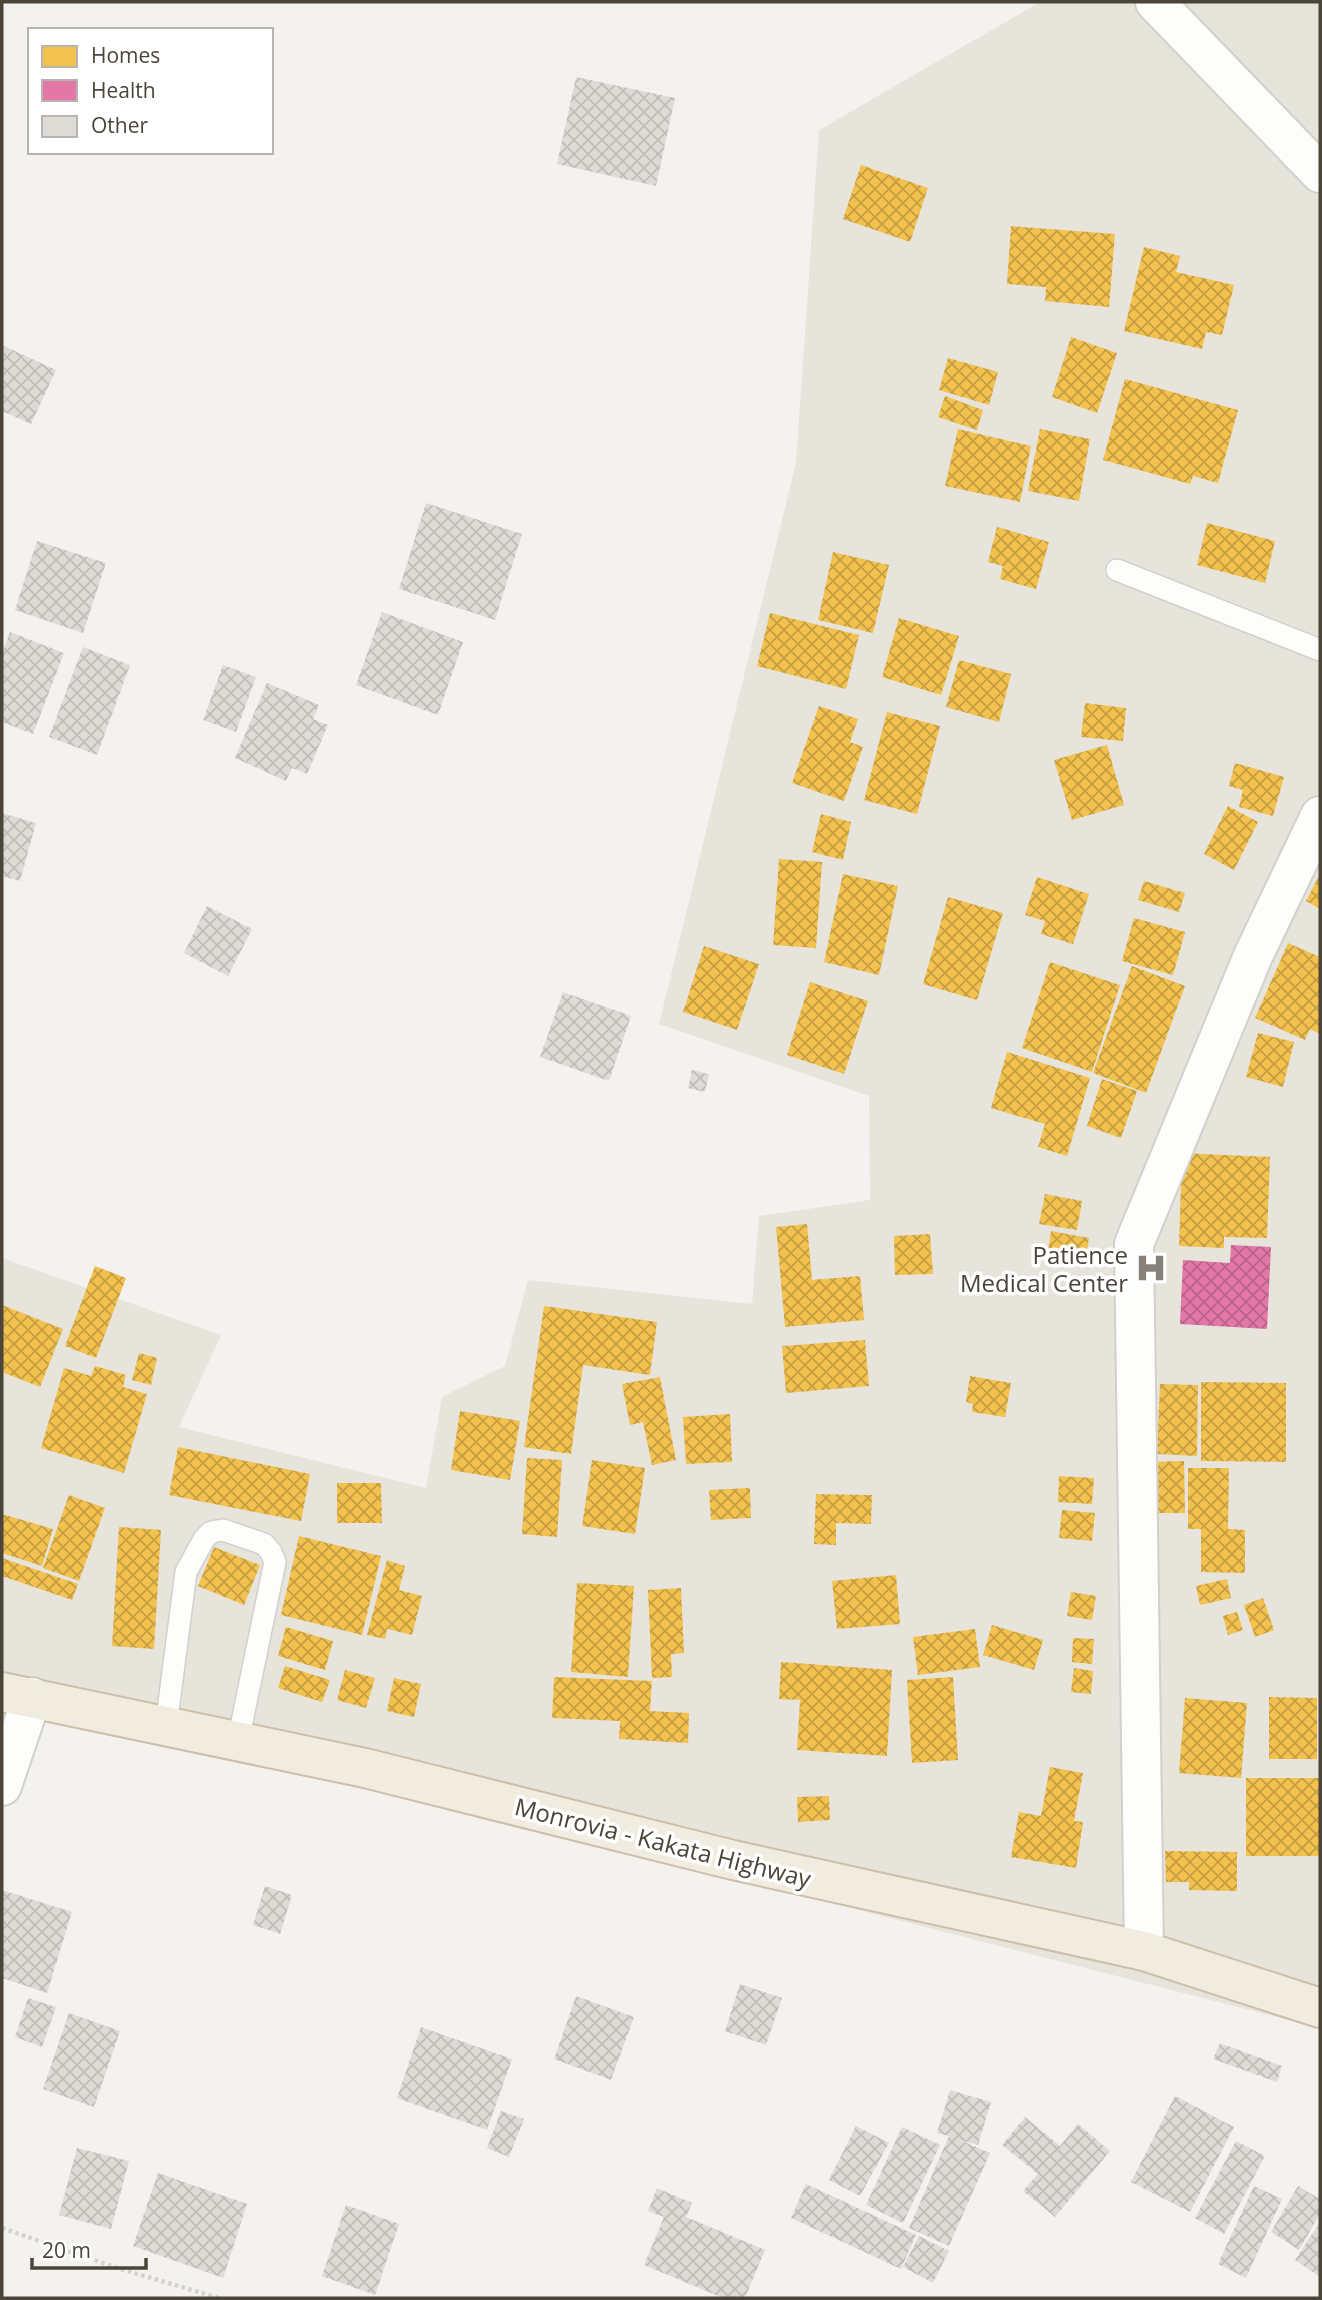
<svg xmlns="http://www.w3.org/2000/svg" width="1322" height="2300" font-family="'Open Sans',sans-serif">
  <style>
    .residential { fill: #e7e4dc }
    .homes { fill: url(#homes-cross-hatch) }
    .health { fill: url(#health-cross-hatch) }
    .building { fill: url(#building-cross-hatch) }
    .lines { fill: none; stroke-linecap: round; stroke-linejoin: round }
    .service-casing { stroke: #d2d0cb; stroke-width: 24 }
    .minor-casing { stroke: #d2d0cb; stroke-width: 42 }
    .trunk-casing { stroke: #ccbfa9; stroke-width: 42 }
    .path { stroke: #d3d2cc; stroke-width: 4.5; stroke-dasharray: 3.5 3.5; stroke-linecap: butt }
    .service { stroke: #fdfdfc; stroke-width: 21 }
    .minor { stroke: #fdfdfc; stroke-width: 38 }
    .trunk { stroke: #f0ece0; stroke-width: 38 }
    .labels { text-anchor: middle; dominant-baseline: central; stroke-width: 7; stroke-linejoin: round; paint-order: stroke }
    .poi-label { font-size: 24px; fill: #4b4439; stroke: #fff; text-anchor: end }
    .street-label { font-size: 24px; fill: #4b4439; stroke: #fff }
  </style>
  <defs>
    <pattern id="homes-cross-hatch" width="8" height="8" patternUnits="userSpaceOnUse" patternTransform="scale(1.75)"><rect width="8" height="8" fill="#f2c14e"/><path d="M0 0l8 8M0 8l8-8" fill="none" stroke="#c69e42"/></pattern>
    <pattern id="health-cross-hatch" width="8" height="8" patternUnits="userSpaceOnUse" patternTransform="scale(1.75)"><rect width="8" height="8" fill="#e377a8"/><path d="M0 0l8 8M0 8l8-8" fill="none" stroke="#ba638a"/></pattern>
    <pattern id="building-cross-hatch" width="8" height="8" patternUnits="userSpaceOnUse" patternTransform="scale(1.75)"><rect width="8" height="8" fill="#dedbd6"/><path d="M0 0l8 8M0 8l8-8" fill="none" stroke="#c0bdb8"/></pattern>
  </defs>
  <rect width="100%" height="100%" fill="#f4f2ee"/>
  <polygon class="residential" points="1040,2 1320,2 1320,2028 2,1691 2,1258 221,1335 179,1427 426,1488 442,1397 505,1366 528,1280 752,1304 759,1216 870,1200 869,1096 659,1024 796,463 819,130"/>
  <g class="homes">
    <polygon points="861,165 928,188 910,242 843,219"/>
    <polygon points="1011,226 1115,234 1109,307 1045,301 1046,287 1007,284"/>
    <polygon points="1144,247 1180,256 1176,272 1234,285 1222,335 1206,332 1202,349 1124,331"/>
    <polygon points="1071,337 1117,353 1097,413 1052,397"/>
    <polygon points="948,358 998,372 989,405 939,390"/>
    <polygon points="1125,379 1238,410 1218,483 1193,476 1190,484 1103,460"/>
    <polygon points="945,396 983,410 977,430 938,417"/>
    <polygon points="958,429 1031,446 1020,502 945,486"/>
    <polygon points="1040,429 1090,439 1079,501 1028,491"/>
    <polygon points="1207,523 1275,541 1265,583 1197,565"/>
    <polygon points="997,527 1049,542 1036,589 1000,579 1003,566 988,562"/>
    <polygon points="833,552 889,565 873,633 818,620"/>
    <polygon points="770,613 859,635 846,689 757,666"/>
    <polygon points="899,618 959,636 941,695 882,677"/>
    <polygon points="959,660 1011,674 999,722 946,707"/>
    <polygon points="1085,703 1126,708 1123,741 1081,737"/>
    <polygon points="819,706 858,719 850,742 863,747 844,801 792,783"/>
    <polygon points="887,712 940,726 917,814 864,800"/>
    <polygon points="1107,745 1124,805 1072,820 1054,760"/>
    <polygon points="1235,763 1284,777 1273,816 1239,807 1243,790 1229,786"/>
    <polygon points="1228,806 1258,822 1234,870 1204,854"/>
    <polygon points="821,814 851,822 843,860 812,852"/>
    <polygon points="779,859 822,862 816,948 773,945"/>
    <polygon points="843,874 898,886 879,975 824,962"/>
    <polygon points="1320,874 1320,909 1306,901"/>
    <polygon points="1037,877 1089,894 1073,944 1041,934 1045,921 1025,915"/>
    <polygon points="1144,881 1185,893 1179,912 1138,900"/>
    <polygon points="948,897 1003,913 977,1000 923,984"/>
    <polygon points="1134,918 1185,932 1173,975 1122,961"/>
    <polygon points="1288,943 1320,957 1320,1034 1310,1029 1305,1040 1255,1018"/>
    <polygon points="704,946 759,964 737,1030 683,1012"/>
    <polygon points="1050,962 1120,985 1092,1072 1022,1048"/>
    <polygon points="1132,966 1185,986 1146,1093 1093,1073"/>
    <polygon points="810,982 868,1001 844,1074 787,1055"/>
    <polygon points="1258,1033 1294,1042 1283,1087 1246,1077"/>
    <polygon points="1007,1052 1090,1078 1067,1156 1038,1147 1045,1124 991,1108"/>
    <polygon points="1102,1079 1137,1091 1121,1138 1087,1126"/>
    <polygon points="1182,1153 1270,1157 1267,1238 1224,1237 1224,1248 1179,1246"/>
    <polygon points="1045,1194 1082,1201 1077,1230 1039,1224"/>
    <polygon points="807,1224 812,1280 860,1276 864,1320 785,1327 776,1227"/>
    <polygon points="1051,1231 1089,1238 1086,1257 1048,1251"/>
    <polygon points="930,1234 933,1274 895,1275 894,1236"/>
    <polygon points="95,1266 126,1278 96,1358 65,1346"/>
    <polygon points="2,1305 63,1329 40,1387 2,1372"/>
    <polygon points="544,1306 657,1322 650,1375 583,1365 571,1454 524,1447"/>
    <polygon points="865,1340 869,1386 786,1393 782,1346"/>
    <polygon points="139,1353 157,1358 151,1385 132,1380"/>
    <polygon points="95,1366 126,1375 123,1387 147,1394 124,1473 41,1448 64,1368 91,1376"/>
    <polygon points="970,1376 1011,1383 1005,1417 972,1412 973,1404 966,1402"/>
    <polygon points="660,1377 676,1460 652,1465 643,1422 630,1425 622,1384"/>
    <polygon points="1201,1382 1286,1383 1286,1462 1201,1461"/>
    <polygon points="1160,1384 1198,1385 1197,1456 1157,1454"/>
    <polygon points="460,1411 520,1421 510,1480 451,1470"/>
    <polygon points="730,1414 732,1462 686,1464 683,1417"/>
    <polygon points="178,1447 310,1474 301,1521 169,1495"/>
    <polygon points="527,1458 562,1460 557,1537 522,1534"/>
    <polygon points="592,1460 645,1468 635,1534 582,1526"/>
    <polygon points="1184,1461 1185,1513 1155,1513 1153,1462"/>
    <polygon points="1188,1468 1229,1468 1228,1529 1245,1530 1245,1573 1201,1572 1201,1529 1188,1529"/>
    <polygon points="1059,1476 1094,1478 1092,1504 1058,1502"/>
    <polygon points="337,1483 381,1483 382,1523 337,1523"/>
    <polygon points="750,1488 751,1518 711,1520 709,1490"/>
    <polygon points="816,1494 872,1495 871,1524 836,1523 836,1545 814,1544"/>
    <polygon points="69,1495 105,1508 79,1581 43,1568"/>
    <polygon points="1062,1510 1095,1513 1092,1541 1059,1538"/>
    <polygon points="2,1514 53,1529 42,1566 2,1553"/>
    <polygon points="119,1527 161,1530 154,1649 112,1646"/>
    <polygon points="299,1536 381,1556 362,1635 281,1615"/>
    <polygon points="214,1547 260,1565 244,1605 198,1586"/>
    <polygon points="2,1558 78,1584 72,1600 2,1576"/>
    <polygon points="387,1560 405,1566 399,1590 422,1596 412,1635 387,1629 385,1639 367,1635"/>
    <polygon points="896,1575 900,1624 837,1629 832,1581"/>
    <polygon points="1227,1579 1231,1598 1200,1605 1196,1586"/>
    <polygon points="577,1583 634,1586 628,1677 571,1672"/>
    <polygon points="681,1588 684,1653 671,1654 672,1677 652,1678 648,1590"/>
    <polygon points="1071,1592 1096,1596 1092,1620 1067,1616"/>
    <polygon points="1263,1598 1274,1630 1255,1637 1244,1605"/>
    <polygon points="1237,1612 1243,1630 1228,1635 1223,1616"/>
    <polygon points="992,1625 1043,1640 1034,1670 983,1655"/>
    <polygon points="286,1627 333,1641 325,1670 278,1656"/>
    <polygon points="975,1629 980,1667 918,1675 913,1637"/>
    <polygon points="1073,1638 1094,1639 1092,1664 1072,1662"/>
    <polygon points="781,1662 892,1670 887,1756 797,1750 800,1700 779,1699"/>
    <polygon points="285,1666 330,1680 322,1702 278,1688"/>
    <polygon points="1074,1668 1093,1671 1091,1694 1071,1692"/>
    <polygon points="345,1670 375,1678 366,1708 337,1700"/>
    <polygon points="554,1677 652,1681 650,1711 689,1713 688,1743 619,1739 620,1721 552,1718"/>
    <polygon points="953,1677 958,1760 912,1763 907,1680"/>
    <polygon points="394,1678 421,1684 414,1717 387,1711"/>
    <polygon points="1269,1697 1317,1698 1317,1759 1269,1759"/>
    <polygon points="1185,1698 1247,1703 1241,1778 1179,1773"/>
    <polygon points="1050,1767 1083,1773 1074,1821 1083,1822 1076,1868 1011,1857 1019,1812 1041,1816"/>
    <rect x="1246" y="1778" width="74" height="78"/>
    <polygon points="829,1796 830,1820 798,1822 797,1797"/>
    <polygon points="1165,1851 1237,1852 1237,1891 1189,1890 1189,1882 1166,1882"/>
  </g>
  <polygon class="health" points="1231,1245 1271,1247 1267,1329 1180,1324 1183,1260 1230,1263"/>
  <g class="building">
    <polygon points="576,77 675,98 656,186 557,164"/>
    <polygon points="2,345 56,370 31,424 2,411"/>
    <polygon points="426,503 522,534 495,620 399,589"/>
    <polygon points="37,541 106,563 83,633 15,610"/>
    <polygon points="382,612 463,642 438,715 356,685"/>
    <polygon points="10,632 64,653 33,734 2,722 2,654"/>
    <polygon points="83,647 130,665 97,755 49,737"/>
    <polygon points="223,665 256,677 236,732 203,720"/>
    <polygon points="267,683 319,705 313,719 328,725 307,774 292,768 286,781 235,758"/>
    <polygon points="2,813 36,823 20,881 2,876"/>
    <polygon points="207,906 252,929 228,976 184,953"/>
    <polygon points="563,992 631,1016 609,1081 540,1057"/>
    <polygon points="692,1070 709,1074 705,1092 688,1088"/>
    <polygon points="265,1886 292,1895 280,1934 253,1925"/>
    <polygon points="2,1890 72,1912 47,1993 2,1978"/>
    <polygon points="740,1984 782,1998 766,2045 725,2031"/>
    <polygon points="576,1996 634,2017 611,2080 554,2059"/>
    <polygon points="28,1998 56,2007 42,2047 15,2037"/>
    <polygon points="69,2013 120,2031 94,2107 43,2089"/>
    <polygon points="421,2027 512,2059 487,2130 397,2098"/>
    <polygon points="1220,2043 1282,2066 1277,2082 1213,2059"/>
    <polygon points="950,2090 991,2102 978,2145 960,2140 990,2153 949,2246 909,2228 949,2136 937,2133"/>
    <polygon points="1175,2096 1234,2127 1190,2212 1131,2182"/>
    <polygon points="501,2111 524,2119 509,2157 487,2148"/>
    <polygon points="1025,2117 1060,2146 1078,2124 1110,2151 1055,2217 1023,2191 1038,2174 1002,2145"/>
    <polygon points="856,2126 889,2143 860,2196 829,2180"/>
    <polygon points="902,2127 940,2145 903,2223 866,2205"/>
    <polygon points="1236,2141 1265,2156 1224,2234 1195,2218"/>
    <polygon points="77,2148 129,2161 111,2229 59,2215"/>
    <polygon points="158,2173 247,2204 223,2278 133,2246"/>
    <polygon points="806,2184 916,2235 901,2269 791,2218"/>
    <polygon points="1254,2186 1282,2199 1246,2278 1218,2264"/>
    <polygon points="1298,2186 1320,2199 1320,2214 1299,2250 1271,2232"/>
    <polygon points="657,2188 692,2203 686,2217 765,2250 745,2298 723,2298 644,2265 664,2217 648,2211"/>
    <polygon points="346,2205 399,2224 375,2295 322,2276"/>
    <polygon points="1320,2222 1320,2277 1295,2260"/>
    <polygon points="919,2236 949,2251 933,2283 903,2267"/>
  </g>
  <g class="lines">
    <defs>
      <g id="service">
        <polyline points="1117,570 1320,650"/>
        <polyline points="166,1726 186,1572 204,1539 211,1532 223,1530 264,1544 271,1552 275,1562 238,1741"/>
      </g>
      <g id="minor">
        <polyline points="1155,2 1320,173"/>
        <polyline points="2,1786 32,1697"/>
        <polyline points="1144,1951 1134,1244 1253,956 1320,816"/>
      </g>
      <polyline id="trunk" points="2,1692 365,1768 733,1860 1144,1951 1320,2008"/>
    </defs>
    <use href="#service" class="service-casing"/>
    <use href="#minor" class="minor-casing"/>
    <use href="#trunk" class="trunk-casing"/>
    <polyline class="path" points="2,2228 114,2267 219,2298"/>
    <use href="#service" class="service"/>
    <use href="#minor" class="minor"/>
    <use href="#trunk" class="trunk"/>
  </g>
  <defs>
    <symbol id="hospital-bare" viewBox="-9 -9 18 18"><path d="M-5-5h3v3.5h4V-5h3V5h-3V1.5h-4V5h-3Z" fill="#868178" stroke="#fff" stroke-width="2.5" paint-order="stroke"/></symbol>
  </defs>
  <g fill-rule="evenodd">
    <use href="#hospital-bare" x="1129" y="1246" width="44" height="44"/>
  </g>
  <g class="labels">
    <g class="poi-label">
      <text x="1128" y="1254">Patience<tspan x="1128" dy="28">Medical Center</tspan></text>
    </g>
    <g class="street-label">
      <text transform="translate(663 1842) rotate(14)">Monrovia - Kakata Highway</text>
    </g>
  </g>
  <rect width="1322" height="2300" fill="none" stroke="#4b4439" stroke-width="7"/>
  <rect x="28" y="28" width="245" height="126" fill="#ffffff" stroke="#b7b4b0" stroke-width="2"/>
  <rect x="42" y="46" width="35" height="21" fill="#f2c14e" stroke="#b7b4b0" stroke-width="2"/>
  <text x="91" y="63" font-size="21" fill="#4b4439">Homes</text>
  <rect x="42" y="80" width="35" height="21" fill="#e377a8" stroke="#b7b4b0" stroke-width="2"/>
  <text x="91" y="98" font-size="21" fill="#4b4439">Health</text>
  <rect x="42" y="116" width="35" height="21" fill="#dedbd6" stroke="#b7b4b0" stroke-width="2"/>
  <text x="91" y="133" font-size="21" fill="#4b4439">Other</text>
  <path d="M32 2258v10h114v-10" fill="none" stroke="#4b4439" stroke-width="3.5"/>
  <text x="42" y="2258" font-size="21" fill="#4b4439" stroke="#ffffff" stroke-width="5" paint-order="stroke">20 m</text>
</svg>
